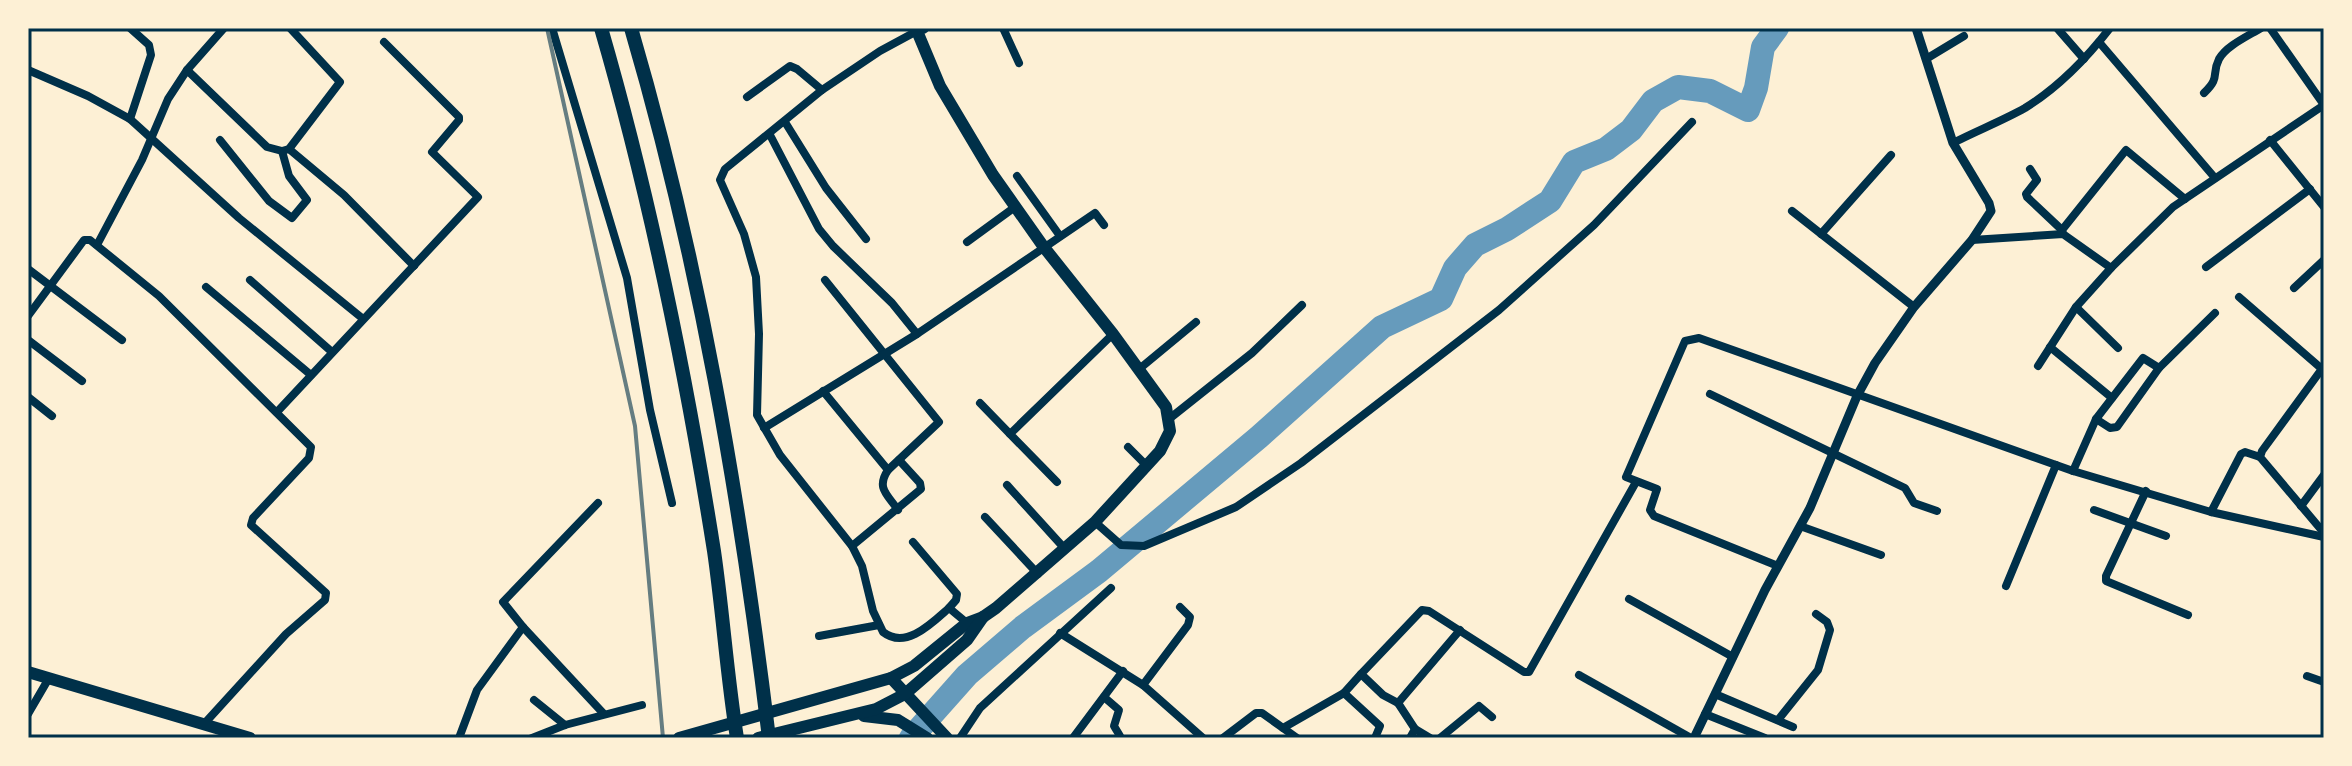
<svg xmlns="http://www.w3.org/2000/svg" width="2352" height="766" font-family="'Source Sans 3',sans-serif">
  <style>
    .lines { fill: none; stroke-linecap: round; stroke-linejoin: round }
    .river { stroke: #669bbc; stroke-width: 24 }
    .minor { stroke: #003049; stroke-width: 8 }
    .tertiary { stroke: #003049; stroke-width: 9 }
    .primary { stroke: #003049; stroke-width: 12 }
    .motorway { stroke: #003049; stroke-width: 14 }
    .rail { stroke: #657d81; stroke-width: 4 }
    .neatline { fill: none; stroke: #003049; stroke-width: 3 }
  </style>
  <rect width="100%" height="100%" fill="#fdf0d5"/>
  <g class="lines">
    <polyline class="river" points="911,738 967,675 1023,627 1099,571 1259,437 1382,327 1441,299 1455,268 1475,245 1507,229 1550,201 1574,162 1606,149 1631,130 1653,101 1678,87 1710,91 1748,110 1756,88 1763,47 1777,28"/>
    <g class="minor">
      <polyline points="130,28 149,45 151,55 130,119"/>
      <polyline points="552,28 627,278 650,410 672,503"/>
      <polyline points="1003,28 1019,63"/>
      <polyline points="2057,28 2084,59"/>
      <polyline points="2270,28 2324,105"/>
      <path d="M917,31L880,51L822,90L725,169L720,180L744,234L756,277L759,334L757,415L780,455L852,546L862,566L873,611L883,632C906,650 932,623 949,608L967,623"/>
      <polyline points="2099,42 2215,178"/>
      <polyline points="1926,59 1964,36"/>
      <polyline points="28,70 88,96 130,119 239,218 362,318"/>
      <polyline points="187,70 224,28"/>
      <path d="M2204,93C2221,77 2211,75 2219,59C2226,46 2248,36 2261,28"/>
      <polyline points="747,97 790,66 797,69 822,90"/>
      <polyline points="785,122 826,188 866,239"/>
      <polyline points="770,135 819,229 833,246 892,303 917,334"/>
      <polyline points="220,140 269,201 292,218 307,200 289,176 282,151"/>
      <polyline points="2270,140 2324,207"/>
      <path d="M1953,143C1976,131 2002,121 2025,108C2059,87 2086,59 2110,28"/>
      <polyline points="289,149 344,195 414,266"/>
      <polyline points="2030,169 2037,180 2026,194 2027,197 2062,230"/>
      <polyline points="1017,176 1060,236"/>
      <polyline points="1792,211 1914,307"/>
      <polyline points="1821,234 1891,155"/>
      <polyline points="2063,234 2062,230 2126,150 2185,199"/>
      <polyline points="1972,240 2063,234 2111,268 2173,207 2324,105"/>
      <polyline points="967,242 1015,207"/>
      <polyline points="97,245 142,160 168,99 187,70 267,147 282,151 289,149 340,82 290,28"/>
      <polyline points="2206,267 2310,189"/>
      <polyline points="28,269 122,340"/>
      <polyline points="250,280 332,352"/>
      <path d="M825,280L939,422L888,470C876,488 887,494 898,510"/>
      <polyline points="206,287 311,375"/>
      <polyline points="2294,288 2324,260"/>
      <polyline points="2239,297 2322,369"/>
      <polyline points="2076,307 2118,348"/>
      <polyline points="28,316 84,240 90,240 159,296 311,447 309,458 253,518 251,525 326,593 325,600 286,634 204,724"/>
      <polyline points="28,340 82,381"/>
      <polyline points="2050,347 2112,398"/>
      <polyline points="2038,366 2076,307 2111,268"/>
      <polyline points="2324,366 2262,451 2260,457 2324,533"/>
      <polyline points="1138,370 1196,322"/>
      <polyline points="823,391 888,470"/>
      <polyline points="1710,394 1905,488 1914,503 1937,511"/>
      <polyline points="28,397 52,416"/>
      <polyline points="980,403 1010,434"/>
      <polyline points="277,412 478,197 432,152 459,120 459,117 384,42"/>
      <polyline points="1169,419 1252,353 1302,305"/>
      <polyline points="2096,419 2110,428 2117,427 2159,368"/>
      <polyline points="764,428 917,334 1095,213 1104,225"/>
      <polyline points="1128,447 1147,466"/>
      <polyline points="2073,471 2096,419 2143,358 2159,368 2215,313"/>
      <polyline points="1057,482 1010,434 1113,334"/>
      <polyline points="1007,485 1065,549"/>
      <polyline points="2146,491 2106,576 2106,581 2188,615"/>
      <polyline points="598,503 503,602 523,627 603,713"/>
      <polyline points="2301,506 2324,475"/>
      <polyline points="2094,510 2166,536"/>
      <polyline points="2211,512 2241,454 2245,452 2260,457"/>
      <polyline points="985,517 1038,574"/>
      <polyline points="1095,522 1121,545 1144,546 1236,507 1301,463 1499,310 1594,225 1692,122"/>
      <polyline points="1800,526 1881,555"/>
      <polyline points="913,542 957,594 956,600 949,608"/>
      <polyline points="852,546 921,489 920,483 899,460"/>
      <polyline points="1778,566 1654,516 1650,510 1657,489 1626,477 1685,341 1699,338 2073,471 2211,512 2324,537"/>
      <polyline points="2006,586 2056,465"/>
      <polyline points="1629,599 1733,657"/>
      <polyline points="1060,633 1143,685 1203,738"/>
      <polyline points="819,636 879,625"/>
      <polyline points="1579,675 1691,738"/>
      <polyline points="2307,676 2324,682"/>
      <polyline points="1143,685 1188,625 1190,617 1180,607"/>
      <polyline points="1344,693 1361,674"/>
      <polyline points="1715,694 1793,727"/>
      <polyline points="1104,697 1119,710 1114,726 1120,736"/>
      <polyline points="534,700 565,725"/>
      <polyline points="1398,703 1383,695 1361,674 1422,610 1429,611 1524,672 1529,672 1636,482"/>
      <polyline points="28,714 49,678"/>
      <polyline points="1705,714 1765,738"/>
      <polyline points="1778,720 1818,670 1830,630 1827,622 1816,614"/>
      <polyline points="1283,728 1297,738"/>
      <polyline points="1415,729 1430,738"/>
      <polyline points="459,738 477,690 523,627"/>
      <polyline points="532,738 565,725 642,705"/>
      <polyline points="960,738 980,708 1111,588"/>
      <polyline points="1073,738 1123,671"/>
      <polyline points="1223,738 1256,713 1262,713 1283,728 1344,693 1380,726 1375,738"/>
      <polyline points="1410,738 1415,729 1398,703 1460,630"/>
      <polyline points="1440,738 1479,706 1492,717"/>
    </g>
    <polyline class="tertiary" points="1694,738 1765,590 1810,508 1857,396 1875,363 1914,307 1972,240 1991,211 1989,203 1953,143 1916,28"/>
    <g class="primary">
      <polyline points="28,672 250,738"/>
      <polyline points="891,678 947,738"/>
      <polyline points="864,716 898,720 927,738"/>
      <polyline points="679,738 891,678 914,666 967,623 983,617 996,608 1095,522 1160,451 1170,431 1166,407 1113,334 1043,246 993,175 940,86 917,31 923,28"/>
      <polyline points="758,738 876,709 905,694 967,640 983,617"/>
    </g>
    <g class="motorway">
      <path d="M601,28C651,200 686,374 714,551C723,613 727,676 737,738"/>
      <path d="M631,28C699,260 740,498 769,738"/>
    </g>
    <polyline class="rail" points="547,28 635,426 663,738"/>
  </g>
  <rect width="2352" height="766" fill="none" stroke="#fdf0d5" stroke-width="60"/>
  <rect x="30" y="30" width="2292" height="706" class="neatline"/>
</svg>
